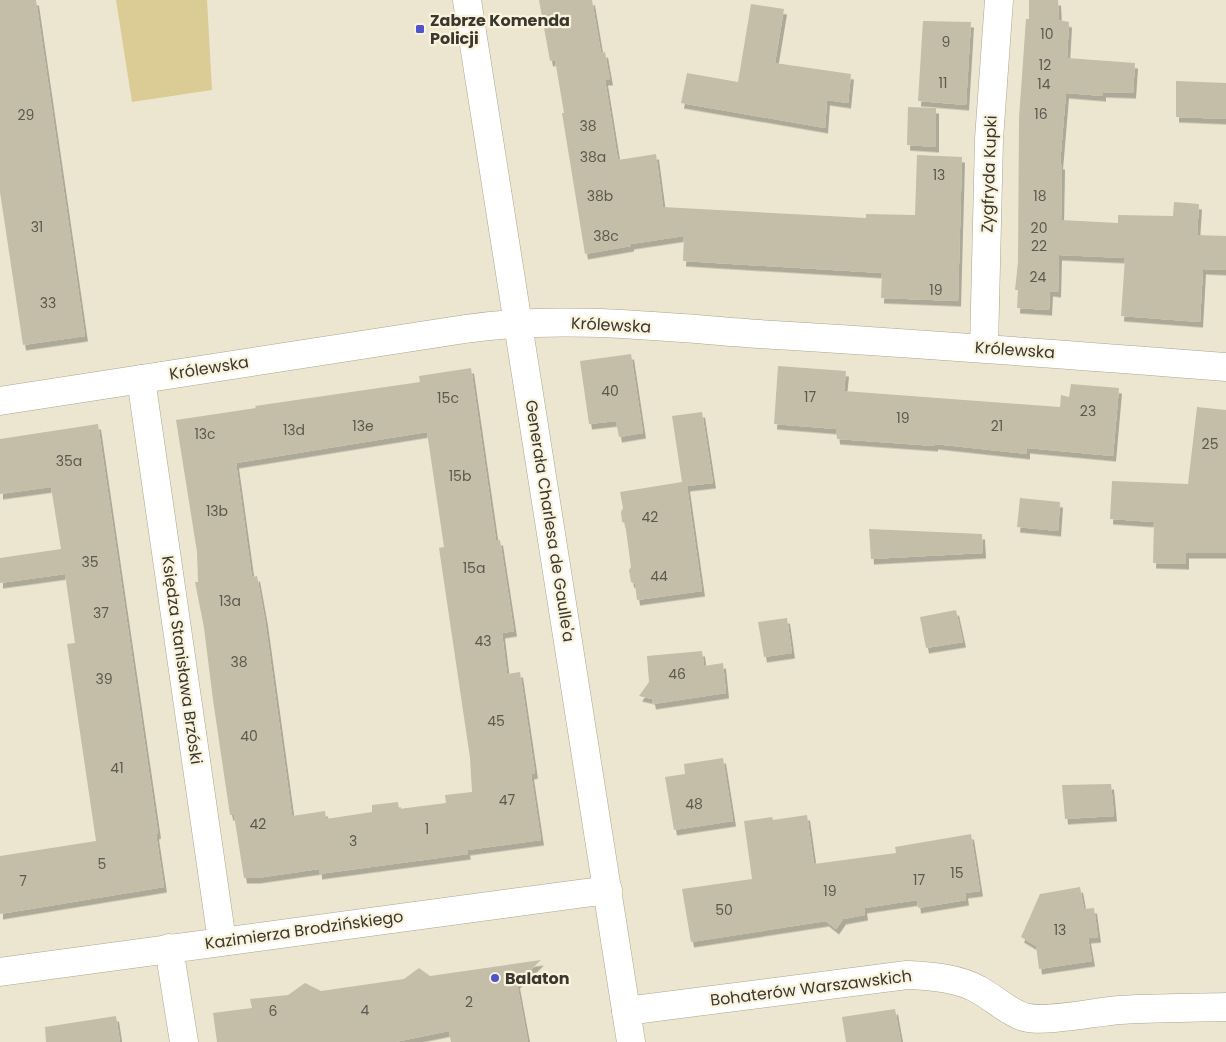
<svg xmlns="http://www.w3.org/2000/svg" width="1226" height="1042" font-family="Poppins,sans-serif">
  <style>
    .green { fill: #dbcc96 }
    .building { fill: #c4bea9; fill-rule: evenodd; filter: url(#shadow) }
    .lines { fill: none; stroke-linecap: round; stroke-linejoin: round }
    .minor-casing { stroke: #aba590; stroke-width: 29 }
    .major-casing { stroke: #aba590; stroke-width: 29 }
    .minor { stroke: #fff; stroke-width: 28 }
    .major { stroke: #fff; stroke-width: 28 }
    .poi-dot { fill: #4f54ca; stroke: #f9f3dd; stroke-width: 2 }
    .labels { text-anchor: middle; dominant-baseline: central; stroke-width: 4.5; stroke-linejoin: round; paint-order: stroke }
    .number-label { font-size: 14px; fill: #5c594e }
    .poi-label { font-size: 16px; font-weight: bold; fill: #3a372f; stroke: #f9f3dd; text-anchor: start }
    .street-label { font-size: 16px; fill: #3a372f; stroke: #f9f3dd }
  </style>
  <defs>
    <filter id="shadow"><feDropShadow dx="3" dy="5.5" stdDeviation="0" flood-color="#0004"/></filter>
  </defs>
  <rect width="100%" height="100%" fill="#ece6d0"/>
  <polygon class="green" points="116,0 207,0 212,90 132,102"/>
  <g class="building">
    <polygon points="0,0 36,0 85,336 23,345 0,192"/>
    <polygon points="539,0 592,0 601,53 605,52 610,80 605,80 618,160 656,154 663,207 866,218 866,214 915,215 917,155 962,157 958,301 881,298 882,273 683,261 684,236 631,244 631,246 585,254 562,113 564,113 555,60 550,61"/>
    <polygon points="1029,0 1058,0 1059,20 1069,22 1067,58 1135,63 1133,93 1103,92 1103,96 1066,93 1060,164 1062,164 1061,220 1118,223 1118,215 1173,216 1174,202 1199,204 1197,235 1226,236 1226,270 1203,269 1200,322 1121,316 1125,258 1059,255 1058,292 1050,291 1049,310 1017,308 1018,290 1015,290 1018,262 1019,118 1026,19 1029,19"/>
    <polygon points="751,4 784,9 775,63 851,74 848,103 827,100 825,128 681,103 687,73 738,82"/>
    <polygon points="923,21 971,22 966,105 918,101"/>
    <polygon points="1176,81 1226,83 1226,119 1176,117"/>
    <polygon points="908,107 936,108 936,147 907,145"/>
    <polygon points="631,354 643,433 619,437 616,421 589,424 580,361"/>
    <polygon points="778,366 846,371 844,391 1060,407 1061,395 1069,397 1071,384 1119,388 1113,456 1027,448 1027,454 935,444 935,446 837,439 836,429 774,424"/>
    <path d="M471,368L496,540H500L514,631L502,633L507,674L520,672L535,773L531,774L541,840L467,850L468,854L319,874V869L257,878H244L234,815H230L213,700L204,628L195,582H198L197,552L176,420L256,408L255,406L420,382L419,376ZM427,432L444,547L439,548L470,758L472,792L445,795L446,803L399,809L398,802L372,805V812L326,819L325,811L292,816L265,620L257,576L252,577L236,463Z"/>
    <polygon points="1197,407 1226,410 1226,553 1186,553 1186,564 1153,563 1154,522 1110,519 1112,481 1188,484"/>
    <polygon points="702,412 713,483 687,486 702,591 637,600 635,584 631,582 629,570 631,567 625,523 622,522 621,512 623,508 620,492 682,482 672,416"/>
    <polygon points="98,424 158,833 156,834 164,887 0,914 0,856 96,841 67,644 75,643 65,574 0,583 0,558 61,549 51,487 0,494 0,439"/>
    <polygon points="1020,498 1060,502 1058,531 1017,527"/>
    <polygon points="869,529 982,534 983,553 871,559"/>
    <polygon points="956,610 963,642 926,648 920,617"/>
    <polygon points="787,618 792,653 764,657 758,622"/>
    <polygon points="702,651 704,666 723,663 726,693 653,704 652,699 639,696 649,682 647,656"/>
    <polygon points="723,758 733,821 674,830 665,777 685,774 684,764"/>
    <polygon points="1111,784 1114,816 1065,819 1062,785"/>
    <polygon points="807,815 814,864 896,853 895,847 971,834 980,891 965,893 966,900 918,908 917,900 864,908 865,915 843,919 836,929 826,921 691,942 682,889 752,879 744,821 772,817 773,820"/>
    <polygon points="1080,887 1084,909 1094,908 1098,937 1088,938 1092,961 1039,969 1036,946 1021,937 1040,894"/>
    <polygon points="541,960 517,983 528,1042 451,1042 449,1031 395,1042 217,1042 213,1013 252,1008 250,999 288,995 305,983 321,991 404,979 419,968 430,976"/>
    <polygon points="895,1009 901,1042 846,1042 842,1017"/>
    <polygon points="116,1016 120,1042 46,1042 45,1027"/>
  </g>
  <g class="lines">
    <defs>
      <g id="minor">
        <polyline points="984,348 989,139 999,0"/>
        <polyline points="141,379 222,941"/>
        <path d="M0,401L465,329C562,315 662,327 759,334C915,343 1071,355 1226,367"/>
        <polyline points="169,948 184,1042"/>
        <polyline points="0,972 608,890"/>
        <path d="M626,1011L907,975C931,976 960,978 981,991C995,999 1008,1012 1024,1017C1045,1023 1094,1012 1119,1010C1154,1008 1190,1008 1226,1007"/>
      </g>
      <polyline id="major" points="467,0 631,1042"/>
    </defs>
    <use href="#minor" class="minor-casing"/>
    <use href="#major" class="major-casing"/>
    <use href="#minor" class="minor"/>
    <use href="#major" class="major"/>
  </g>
  <g class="poi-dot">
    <rect x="415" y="24" width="10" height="10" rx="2.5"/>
    <circle cx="495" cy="978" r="5"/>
  </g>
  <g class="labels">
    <g class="number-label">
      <text x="1047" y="34">10</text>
      <text x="946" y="42">9</text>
      <text x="1045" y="65">12</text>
      <text x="943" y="83">11</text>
      <text x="1044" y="84">14</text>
      <text x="1041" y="114">16</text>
      <text x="26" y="115">29</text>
      <text x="588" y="126">38</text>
      <text x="593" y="157">38a</text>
      <text x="939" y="175">13</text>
      <text x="600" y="196">38b</text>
      <text x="1040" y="196">18</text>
      <text x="37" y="227">31</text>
      <text x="1039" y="228">20</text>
      <text x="606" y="236">38c</text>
      <text x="1039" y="246">22</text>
      <text x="1038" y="277">24</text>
      <text x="936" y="290">19</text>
      <text x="48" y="303">33</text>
      <text x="610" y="391">40</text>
      <text x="810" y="397">17</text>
      <text x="448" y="398">15c</text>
      <text x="1088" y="411">23</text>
      <text x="903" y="418">19</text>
      <text x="363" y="426">13e</text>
      <text x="997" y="426">21</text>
      <text x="294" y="430">13d</text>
      <text x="205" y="434">13c</text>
      <text x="1210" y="444">25</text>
      <text x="69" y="461">35a</text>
      <text x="460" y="476">15b</text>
      <text x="217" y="511">13b</text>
      <text x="650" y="517">42</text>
      <text x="90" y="562">35</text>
      <text x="474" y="568">15a</text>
      <text x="659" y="576">44</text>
      <text x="230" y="601">13a</text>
      <text x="101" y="613">37</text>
      <text x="483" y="641">43</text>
      <text x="239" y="662">38</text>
      <text x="677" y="674">46</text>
      <text x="104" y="679">39</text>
      <text x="496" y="721">45</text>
      <text x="249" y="736">40</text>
      <text x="117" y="768">41</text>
      <text x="507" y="800">47</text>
      <text x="694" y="804">48</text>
      <text x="258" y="824">42</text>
      <text x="427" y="829">1</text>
      <text x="353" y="841">3</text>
      <text x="102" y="864">5</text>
      <text x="957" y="873">15</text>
      <text x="919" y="880">17</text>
      <text x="23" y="881">7</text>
      <text x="830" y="891">19</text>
      <text x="724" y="910">50</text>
      <text x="1060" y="930">13</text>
      <text x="469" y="1002">2</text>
      <text x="365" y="1010">4</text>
      <text x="273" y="1011">6</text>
    </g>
    <g class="poi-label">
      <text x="430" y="20">Zabrze Komenda<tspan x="430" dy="18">Policji</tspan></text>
      <text x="505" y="978">Balaton</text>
    </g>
    <g class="street-label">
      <text transform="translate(989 174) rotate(-88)">Zygfryda Kupki</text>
      <text transform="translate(611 325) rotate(3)">Królewska</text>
      <text transform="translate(1015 350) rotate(4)">Królewska</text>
      <text transform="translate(209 368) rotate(-9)">Królewska</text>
      <text transform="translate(550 521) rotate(81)">Generała Charlesa de Gaulle'a</text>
      <text transform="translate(182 660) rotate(82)">Księdza Stanisława Brzóski</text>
      <text transform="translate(304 930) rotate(-8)">Kazimierza Brodzińskiego</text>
      <text transform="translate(811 988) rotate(-7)">Bohaterów Warszawskich</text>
    </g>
  </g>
</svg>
